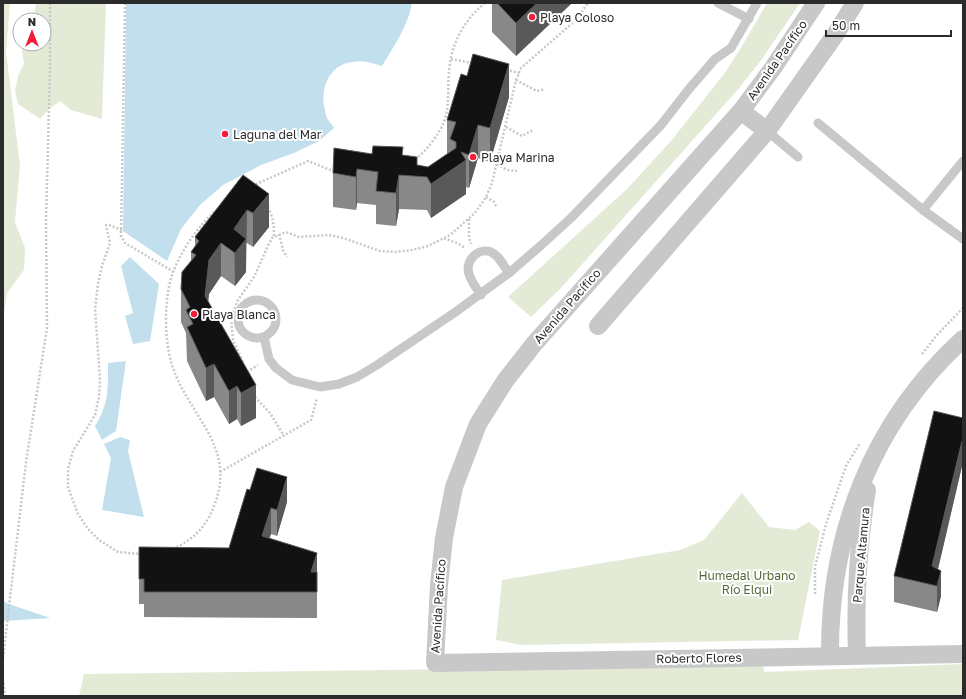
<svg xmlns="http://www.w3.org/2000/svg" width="966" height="699" font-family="'Golos Text',sans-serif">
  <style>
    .green { fill: #e3ebd7 }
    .water { fill: #c1dfed }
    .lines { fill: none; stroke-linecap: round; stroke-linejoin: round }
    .path { stroke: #c8c8c8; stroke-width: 2.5; stroke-dasharray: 2 2; stroke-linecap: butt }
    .lane { stroke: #c8c8c8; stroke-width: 9 }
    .street { stroke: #c8c8c8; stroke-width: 18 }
    .wall { fill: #888 }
    .shaded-wall { fill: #595959 }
    .building { fill: #121212; stroke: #595959 }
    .poi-dot { fill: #f21e3b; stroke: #fff; stroke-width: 1.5 }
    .labels { text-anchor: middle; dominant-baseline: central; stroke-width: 4; stroke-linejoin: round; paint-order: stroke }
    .poi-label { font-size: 12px; fill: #2b2b2b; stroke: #fff; text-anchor: start }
    .street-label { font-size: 12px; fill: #2b2b2b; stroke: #fff }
    .park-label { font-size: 12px; fill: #526a36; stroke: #fff }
  </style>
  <rect width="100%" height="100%" fill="#fff"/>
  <g class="green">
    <polygon points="3,3 10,3 6,52 20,165 15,222 25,248 24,270 7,293 3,321"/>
    <polygon points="36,3 106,3 102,119 71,110 60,101 49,109 40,119 18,104 15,91 18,76 24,64 22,51 26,44 44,44 44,20 31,20 34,17"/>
    <polygon points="767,3 800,3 762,59 740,87 561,288 531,317 508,297 627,189 671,141 724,74 739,51"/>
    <polygon points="742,493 769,527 795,530 809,522 820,531 798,640 521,645 496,640 502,580 680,550 704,540"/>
    <polygon points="963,664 963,696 79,696 84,674 763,665 764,672"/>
  </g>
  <g class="water">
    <path d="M126,3H412C408,26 394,46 382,66C372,63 363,60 352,62C330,65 321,86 324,106C325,109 325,113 326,115C327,120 332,124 334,128L319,141L294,153L261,165L223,185L200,205L181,229L167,261L123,231Z"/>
    <polygon points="130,257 159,284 150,341 133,344 125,316 133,313 121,266"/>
    <path d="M126,361L116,431L102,440L95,426C109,404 108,389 108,363Z"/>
    <polygon points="120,437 130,440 128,451 144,517 102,510 111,458 104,444"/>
    <polygon points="3,601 9,604 50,618 3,621"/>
  </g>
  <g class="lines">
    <g class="path">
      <polyline points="125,3 121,236 125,243 174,272"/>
      <polyline points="451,59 472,63"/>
      <polyline points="506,70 520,73"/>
      <polyline points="516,80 537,91 545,89"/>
      <polyline points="506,127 522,136 533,130"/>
      <path d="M415,159C421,155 427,149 432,142C455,113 445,96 450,63C453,40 467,17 485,3"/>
      <polyline points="497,164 507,170 517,171"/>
      <polyline points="252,186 308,161 336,172"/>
      <polyline points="486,197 494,202 496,206"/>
      <path d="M268,207C273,217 274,225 274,237"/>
      <polyline points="469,219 469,238 471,244"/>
      <polyline points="122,230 109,225 106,225 110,243 102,266 98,284 95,309 100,379 99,397 95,415 73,451 68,469 68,487 78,514 88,529 99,540 118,552 141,554"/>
      <polyline points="279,234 283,250 287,257"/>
      <polyline points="444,238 459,244 465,248"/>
      <polyline points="231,318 238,318"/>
      <polyline points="922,354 937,335 963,308"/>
      <polyline points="243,362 233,340 231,318 238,300 254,277 267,248 272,238 286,232 299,237 329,235 343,238 380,251 395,252 412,250 428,246 450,235 475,213 486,197 492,183 516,80 521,68 576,20 588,3"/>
      <polyline points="247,372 258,365"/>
      <polyline points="255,397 270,413 284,436"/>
      <polyline points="220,472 311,420 317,398"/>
      <path d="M173,549C194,539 206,527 214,506C238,446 188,416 172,365C164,339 164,300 172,275C180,252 199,224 218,209"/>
      <polyline points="815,594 815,567 826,524 846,466 860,443"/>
      <polyline points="3,658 26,462 47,328 46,221 50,70 50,3"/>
      <polyline points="3,679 5,696"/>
    </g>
    <g class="lane">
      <polyline points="718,3 749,19"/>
      <polyline points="818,123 923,210 963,239"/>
      <polyline points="767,131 798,157"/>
      <polyline points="923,210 963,161"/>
      <path d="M481,295C472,282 460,267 476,254C480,251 486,250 491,252C499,255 504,267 509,273"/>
      <circle cx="257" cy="319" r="19"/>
      <polyline points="264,337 269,359 276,368 292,380 320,387 339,384 357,377 377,365 454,313 509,273 538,248 571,218 630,157 661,125 689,89 715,59 731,48 757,3"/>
    </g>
    <g class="street">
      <polyline points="816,3 773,68 741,111 534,344 505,381 478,424 454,487 444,538 439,585 435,663 963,654"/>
      <polyline points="741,111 767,131"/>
      <polyline points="598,326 767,131 835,35 855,3"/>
      <path d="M857,655C855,600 858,545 867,490"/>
      <path d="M830,656C829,534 872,422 963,339"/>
    </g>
  </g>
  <g class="wall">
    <polygon points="492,3 572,3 516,56 492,32"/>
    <polygon points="509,97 490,162 478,158 469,188 466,187 466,194 431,218 427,210 399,209 396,226 376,224 376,205 357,203 356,210 333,207 333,173 372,154 403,155 417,165 428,167 448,153 447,153 447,120"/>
    <polygon points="243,175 269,227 253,247 247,243 246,244 246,272 235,286 221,276 209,294 208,302 256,418 241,426 237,419 229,424 214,397 206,401 187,361 186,333 181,322 181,289 191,262 191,252 195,246 195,237"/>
    <polygon points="963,418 963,467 962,466 938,569 941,596 937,612 894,602 894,576"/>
    <polygon points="247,489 287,502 277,536 271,534 269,538 317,553 317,618 144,617 144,604 139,604 139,547 229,548"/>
  </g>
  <g class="shaded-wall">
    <polygon points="537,3 572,3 516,56 516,23"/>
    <polygon points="509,64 509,97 490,162 490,128"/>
    <polygon points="478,125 478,158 469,188 469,155"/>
    <polygon points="466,160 466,194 431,218 431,184"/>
    <polygon points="357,169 357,203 356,210 356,177"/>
    <polygon points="399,175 399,209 396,226 396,193"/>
    <polygon points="269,194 269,227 253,247 253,213"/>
    <polygon points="247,210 246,272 235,286 234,229"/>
    <polygon points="221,243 221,276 209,294 205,329 205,296 209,260"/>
    <polygon points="214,364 214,397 206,401 206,368"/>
    <polygon points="256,385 256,418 241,426 241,393"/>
    <polygon points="237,386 237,419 229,424 229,391"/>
    <polygon points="962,441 962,466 934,586 932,566"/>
    <polygon points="287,477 287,502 277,536 277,510"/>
    <polygon points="271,508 271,534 262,562 262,536"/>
    <polygon points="317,553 317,618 317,580 311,572"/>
    <polygon points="941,571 941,596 937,612 937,586"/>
  </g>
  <g class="building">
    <polygon points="497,3 537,3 516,23"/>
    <polygon points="473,54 509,64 490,128 478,125 469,155 461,152 466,160 431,184 427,177 399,175 396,193 376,191 378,172 357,169 356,177 333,173 334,148 372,154 373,146 403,147 402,155 417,157 417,165 428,167 456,148 456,142 450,139 456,122 447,120 461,74 467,76"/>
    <polygon points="243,175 269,194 253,213 247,210 234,229 246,239 235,253 221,243 209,260 205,296 256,385 241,393 237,386 229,391 214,364 206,368 187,327 193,324 186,310 190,307 181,289 182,272 196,255 191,252 199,241 195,237"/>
    <polygon points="934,411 963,418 963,441 962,441 932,566 941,571 937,586 894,576"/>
    <polygon points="257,468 287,477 277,510 271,508 262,536 317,553 311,572 317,572 317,592 144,592 144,579 139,579 139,547 229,548 247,489 250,490"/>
  </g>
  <g class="poi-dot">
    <circle cx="532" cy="17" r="4"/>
    <circle cx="225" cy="134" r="4"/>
    <circle cx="473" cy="157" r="4"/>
    <circle cx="194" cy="314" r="4"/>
  </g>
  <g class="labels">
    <g class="poi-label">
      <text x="540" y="17">Playa Coloso</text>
      <text x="233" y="134">Laguna del Mar</text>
      <text x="481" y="157">Playa Marina</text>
      <text x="202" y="314">Playa Blanca</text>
    </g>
    <g class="street-label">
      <text transform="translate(777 60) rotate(-55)">Avenida Pacífico</text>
      <text transform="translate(567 306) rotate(-49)">Avenida Pacífico</text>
      <text transform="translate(861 555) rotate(-85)">Parque Altamura</text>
      <text transform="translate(438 606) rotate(-86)">Avenida Pacífico</text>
      <text transform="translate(699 658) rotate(-1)">Roberto Flores</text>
    </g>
    <g class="park-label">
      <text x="747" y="575">Humedal Urbano<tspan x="747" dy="14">Río Elqui</tspan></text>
    </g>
  </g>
  <rect width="966" height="699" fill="none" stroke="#2b2b2b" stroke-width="8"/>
  <g transform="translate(32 32)"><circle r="19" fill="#ffffff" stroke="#aaaaaa"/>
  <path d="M0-3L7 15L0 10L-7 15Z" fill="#f21e3b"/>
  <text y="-6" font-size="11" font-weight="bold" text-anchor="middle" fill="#2b2b2b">N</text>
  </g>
  <path d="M826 30v6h125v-6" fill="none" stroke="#2b2b2b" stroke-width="2"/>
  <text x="832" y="30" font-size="12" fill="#2b2b2b" stroke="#ffffff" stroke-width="3" paint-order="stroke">50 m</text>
</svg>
